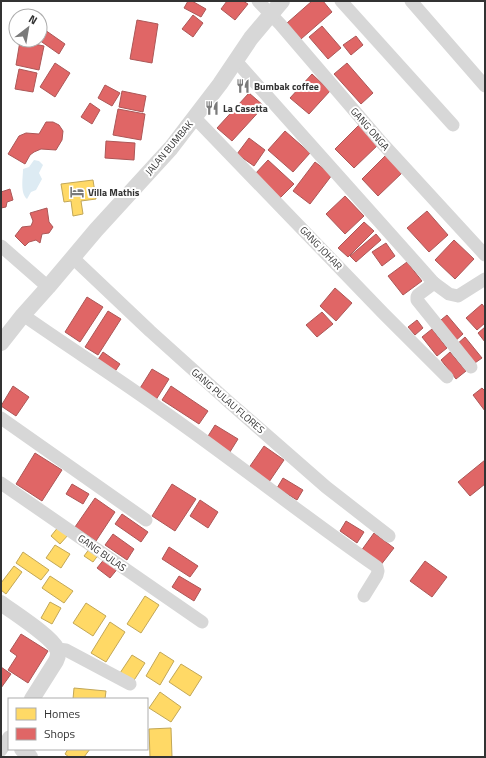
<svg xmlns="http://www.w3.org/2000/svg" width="486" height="758" font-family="'Titillium Web',sans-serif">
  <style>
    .water { fill: #ddebf3 }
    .homes { fill: #ffd966; stroke: #c2a757 }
    .shops { fill: #e06666; stroke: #ac5757 }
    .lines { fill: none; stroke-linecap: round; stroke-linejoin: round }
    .minor { stroke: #d7d7d7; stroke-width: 13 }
    .tertiary { stroke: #d7d7d7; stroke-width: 16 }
    .labels { text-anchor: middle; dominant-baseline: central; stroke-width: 4; stroke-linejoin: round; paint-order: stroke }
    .poi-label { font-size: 10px; font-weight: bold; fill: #333; stroke: #fff; text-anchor: start }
    .street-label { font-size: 10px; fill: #333; stroke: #fff }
  </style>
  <rect width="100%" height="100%" fill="#fff"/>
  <path class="water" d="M34,160L39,161L43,165L39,173L42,179L36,190L31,192L27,199C20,193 23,178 23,169L29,167Z"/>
  <g class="homes">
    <polygon points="93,180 96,199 81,201 83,214 73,216 71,201 64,202 61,184"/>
    <polygon points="59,526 69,534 60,544 51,536"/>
    <polygon points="55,545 70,554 61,568 46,558"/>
    <polygon points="90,548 99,554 93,562 84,556"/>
    <polygon points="23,552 49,570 41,580 16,563"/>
    <polygon points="14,566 22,572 6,594 1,590 1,583"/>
    <polygon points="50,576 73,591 64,603 42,588"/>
    <polygon points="145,596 159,605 141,633 127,624"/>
    <polygon points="50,602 61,608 52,624 41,618"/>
    <polygon points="86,603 106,616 93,636 73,623"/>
    <polygon points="110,622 125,632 106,662 91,653"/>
    <polygon points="160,652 174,661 160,685 146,676"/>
    <polygon points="132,655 145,663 131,685 118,676"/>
    <polygon points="181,664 202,677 190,696 169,682"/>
    <polygon points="74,688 106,691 105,699 73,699"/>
    <polygon points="160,692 181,707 171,722 149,708"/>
    <polygon points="171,728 172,757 150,757 149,729"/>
    <polygon points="68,749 90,749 84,757 69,757 65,754"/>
  </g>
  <g class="shops">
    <polygon points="188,1 192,1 206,9 201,17 184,8"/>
    <polygon points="227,1 243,1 248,4 235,20 221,9"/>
    <polygon points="312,1 323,1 332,12 301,39 287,23"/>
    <polygon points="193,15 203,23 193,37 182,29"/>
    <polygon points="137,20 158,24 152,63 130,59"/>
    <polygon points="322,26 341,48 328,59 309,37"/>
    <polygon points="45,30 65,44 59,54 39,40 40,40 40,37"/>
    <polygon points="356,36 363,45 351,55 343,45"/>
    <polygon points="20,41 44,46 39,70 16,65"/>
    <polygon points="55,63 70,73 55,97 40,87"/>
    <polygon points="347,63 373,93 361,104 334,74"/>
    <polygon points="19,69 37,73 33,92 15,89"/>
    <polygon points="312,74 330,91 309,114 290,98"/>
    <polygon points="105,85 120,93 112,106 98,98"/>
    <polygon points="122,91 146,96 143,112 119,107"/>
    <polygon points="249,93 264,106 232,141 217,128"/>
    <polygon points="90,103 100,110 92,124 81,117"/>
    <polygon points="118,109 145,114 141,140 113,135"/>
    <polygon points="46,122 53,122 59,125 63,131 62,140 56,150 41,149 34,152 30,155 25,164 8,154 19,136 26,133 39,134"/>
    <polygon points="360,124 380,143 354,168 335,149"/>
    <polygon points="285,131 310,153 293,172 268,150"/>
    <polygon points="249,138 265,150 254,166 237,154"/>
    <polygon points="106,141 135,143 134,160 105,158"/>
    <polygon points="387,154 403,172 378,196 362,179"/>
    <polygon points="268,160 294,184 280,198 255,174"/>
    <polygon points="315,162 332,175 310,204 293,191"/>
    <polygon points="10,189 13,200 7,202 6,207 1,208 1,192"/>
    <polygon points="345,196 364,216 345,234 326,214"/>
    <polygon points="47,208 49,222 53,227 49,233 42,234 40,243 36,240 29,242 25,246 15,236 22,227 31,226 33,221 30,213"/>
    <polygon points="427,211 448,235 429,252 407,228"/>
    <polygon points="364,222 374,231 348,257 338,248"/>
    <polygon points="376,234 381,240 356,262 350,256"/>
    <polygon points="454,240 474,259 455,279 435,260"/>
    <polygon points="386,243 395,256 382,266 372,252"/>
    <polygon points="407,262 422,281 403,295 388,276"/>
    <polygon points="335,288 352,303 336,321 320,306"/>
    <polygon points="87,297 103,307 80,342 65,332"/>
    <polygon points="482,304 485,308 485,323 477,330 466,318"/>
    <polygon points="108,311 121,319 98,355 85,347"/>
    <polygon points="322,312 333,324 317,337 306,325"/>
    <polygon points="447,315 463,334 453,343 436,324"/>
    <polygon points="417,320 423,328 415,335 408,327"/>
    <polygon points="485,327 485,342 478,333"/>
    <polygon points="432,329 447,348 437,356 422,337"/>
    <polygon points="465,337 482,358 472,365 456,345"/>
    <polygon points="103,352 120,364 114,373 97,361"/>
    <polygon points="450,352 466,371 456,379 441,360"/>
    <polygon points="152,369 169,379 154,403 137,393"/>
    <polygon points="13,386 29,397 16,416 1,406"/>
    <polygon points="171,386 208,411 199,424 162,400"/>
    <polygon points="482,388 485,391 485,411 473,395"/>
    <polygon points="215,425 238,439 228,455 205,441"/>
    <polygon points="264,446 284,460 269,482 248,469"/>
    <polygon points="35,453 62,470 42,501 16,484"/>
    <polygon points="485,460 485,484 470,496 458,482"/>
    <polygon points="283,478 303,490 297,500 277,488"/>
    <polygon points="72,484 89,494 83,504 66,494"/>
    <polygon points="172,484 196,499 175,531 152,516"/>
    <polygon points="95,498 115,512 96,541 75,527"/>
    <polygon points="200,500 218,512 208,528 190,516"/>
    <polygon points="122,514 148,532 141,542 115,524"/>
    <polygon points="346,521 364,532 357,543 340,531"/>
    <polygon points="374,533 394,548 380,566 361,551"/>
    <polygon points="113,534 134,549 127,560 105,545"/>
    <polygon points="169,547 198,566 190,577 162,559"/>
    <polygon points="106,557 119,567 110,578 97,568"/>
    <polygon points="425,561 447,577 432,597 410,581"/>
    <polygon points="179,576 201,589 194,601 172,587"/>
    <polygon points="21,634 48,651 28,683 8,670 17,656 10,651"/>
    <polygon points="1,667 11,674 1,688"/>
  </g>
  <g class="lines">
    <g class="minor">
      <polyline points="258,1 280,24 382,143 485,255"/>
      <polyline points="341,1 453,125"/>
      <polyline points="411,1 485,86"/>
      <polyline points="236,61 434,283 449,294 458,296 485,279"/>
      <polyline points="195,118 383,313 447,377"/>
      <polyline points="1,246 48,287"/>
      <polyline points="73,258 150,331 230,403 326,487 389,536"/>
      <polyline points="434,283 418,295 417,297 417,300 471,367"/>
      <path d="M23,315C70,348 119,379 166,413C237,463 305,517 377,567L378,571L377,575L364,596"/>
      <polyline points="1,418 146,520"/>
      <polyline points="1,483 202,622"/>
      <polyline points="58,649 66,650 130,684"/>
      <polyline points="1,750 9,737"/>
    </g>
    <g class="tertiary">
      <polyline points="1,343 23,315 48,287 96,230 171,148 220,84 251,38 282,1"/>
      <path d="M1,603C14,613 51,636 57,649C59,653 58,657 56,661L32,699"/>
      <polyline points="22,749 30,757"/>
    </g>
  </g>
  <defs>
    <symbol id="restaurant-bare" viewBox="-9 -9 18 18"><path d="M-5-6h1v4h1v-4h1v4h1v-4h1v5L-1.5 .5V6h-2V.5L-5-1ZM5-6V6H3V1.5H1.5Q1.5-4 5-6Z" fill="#7a7a7a" stroke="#fff" stroke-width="2.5" paint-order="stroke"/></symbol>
    <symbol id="hotel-bare" viewBox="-9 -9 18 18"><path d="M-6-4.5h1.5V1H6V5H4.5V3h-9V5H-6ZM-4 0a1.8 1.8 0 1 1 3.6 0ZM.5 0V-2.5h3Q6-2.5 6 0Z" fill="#7a7a7a" stroke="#fff" stroke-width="2.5" paint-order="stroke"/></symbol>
  </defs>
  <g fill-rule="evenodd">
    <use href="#restaurant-bare" x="233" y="76" width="20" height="20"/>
    <use href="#restaurant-bare" x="202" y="98" width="20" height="20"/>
    <use href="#hotel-bare" x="67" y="182" width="20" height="20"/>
  </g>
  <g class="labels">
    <g class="poi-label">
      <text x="254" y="86">Bumbak coffee</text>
      <text x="223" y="108">La Casetta</text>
      <text x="88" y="192">Villa Mathis</text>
    </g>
    <g class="street-label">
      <text transform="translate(370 129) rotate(49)">GANG ONGA</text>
      <text transform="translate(169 148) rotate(-50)">JALAN BUMBAK</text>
      <text transform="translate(321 248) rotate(46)">GANG JOHAR</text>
      <text transform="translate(228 401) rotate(41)">GANG PULAU FLORES</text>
      <text transform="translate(102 553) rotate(35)">GANG BULAS</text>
    </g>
  </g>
  <rect width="486" height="758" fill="none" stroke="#333333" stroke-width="4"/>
  <rect x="8" y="698" width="140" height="52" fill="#ffffff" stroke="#adadad"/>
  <rect x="16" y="708" width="20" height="12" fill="#ffd966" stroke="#adadad"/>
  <text x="44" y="718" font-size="12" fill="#333333">Homes</text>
  <rect x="16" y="728" width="20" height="12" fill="#e06666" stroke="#adadad"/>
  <text x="44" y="738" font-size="12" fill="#333333">Shops</text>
  <g transform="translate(28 28) rotate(31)"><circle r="19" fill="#ffffff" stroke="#adadad"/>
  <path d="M0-3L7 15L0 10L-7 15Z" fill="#7a7a7a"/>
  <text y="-6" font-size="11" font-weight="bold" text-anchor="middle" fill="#333333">N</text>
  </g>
</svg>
